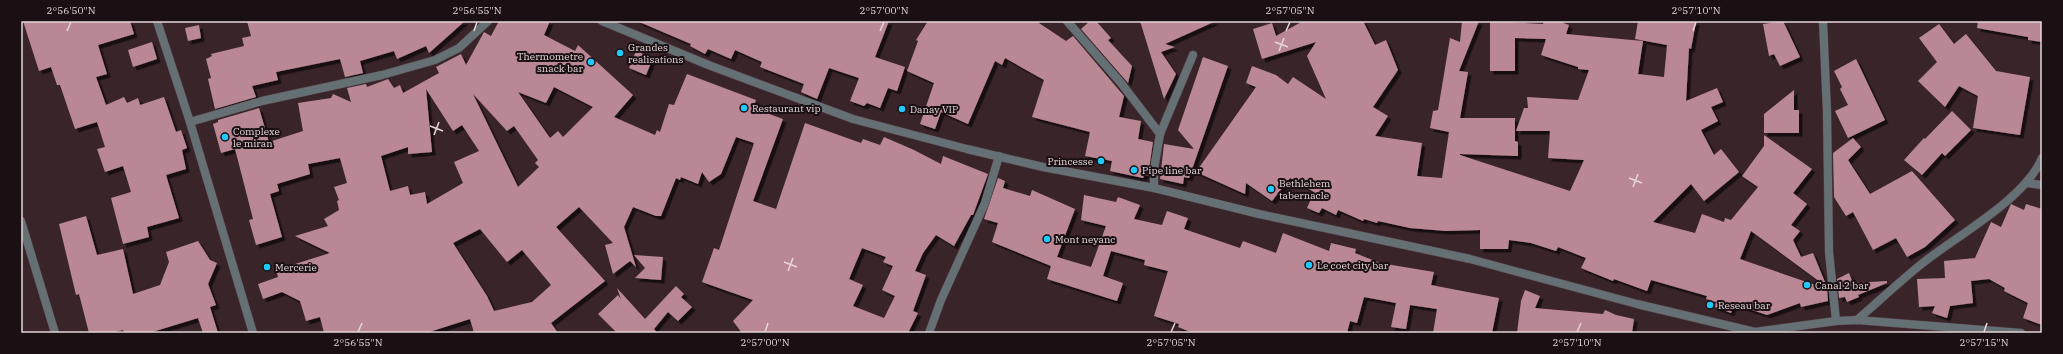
<svg xmlns="http://www.w3.org/2000/svg" width="2063" height="354" font-family="'IBM Plex Serif',serif">
  <style>
    .building { fill: #ba8895; fill-rule: evenodd; filter: url(#shadow) }
    .lines { fill: none; stroke-linecap: round; stroke-linejoin: round }
    .minor-casing { stroke: #554046; stroke-width: 9 }
    .tertiary-casing { stroke: #554046; stroke-width: 9 }
    .minor { stroke: #657075; stroke-width: 8 }
    .tertiary { stroke: #657075; stroke-width: 8 }
    .ticks { fill: none; stroke: #e5d6d9; stroke-width: 1.5 }
    .poi-dot { fill: #21c9fd; stroke: #1a1013; stroke-width: 1.5 }
    .labels { text-anchor: middle; dominant-baseline: central; stroke-width: 4; stroke-linejoin: round; paint-order: stroke }
    .poi-label { font-size: 10px; fill: #e5d6d9; stroke: #1a1013; text-anchor: start }
    .neatline { fill: none; stroke: #e5d6d9; stroke-width: 1.5 }
    .ticks-label { font-size: 10px; text-anchor: middle; fill: #e5d6d9 }
  </style>
  <defs>
    <filter id="shadow"><feDropShadow dx="3.5" dy="3.5" stdDeviation="0" flood-color="#0009"/></filter>
  </defs>
  <rect width="100%" height="100%" fill="#39242a"/>
  <g class="building">
    <polygon points="23,21 130,21 134,34 98,45 107,74 96,77 106,105 124,97 127,103 138,98 140,105 164,97 176,132 181,130 187,148 182,150 186,169 166,175 179,218 147,227 149,237 123,244 111,198 131,192 123,166 105,172 97,149 105,147 97,122 75,129 60,85 57,85 51,67 39,71"/>
    <polygon points="247,21 465,21 429,53 426,46 397,59 394,51 360,61 363,73 345,77 340,59 276,72 278,80 252,86 256,97 215,109 208,79 211,78 206,59 212,56 211,54 244,46 242,38 251,36"/>
    <path d="M499,21H550L544,35L575,51L578,45L633,95L614,117L655,135L657,130L660,132L669,104L674,105L687,74L756,100L753,108L783,119L753,201L776,209L805,123L861,143L863,139L880,145L884,137L914,150L941,164L943,156L988,174L973,215H971L954,246L936,235L923,253L915,271L926,275L913,311L918,313L908,333H742L733,321L753,300L702,282L714,248L719,250L754,143L736,137L721,174L709,182L702,172L698,184L681,177L680,180L676,178L661,216H656L633,207L624,227L636,267L630,261L613,274L605,245L613,243L579,207L556,227L605,281L551,323L558,333H474L470,319L426,333H324L320,317L306,321L300,301L282,292L263,299L258,284L278,277L276,270L330,253L295,236L328,226L324,219L339,210L337,201L339,200L334,187L347,183L340,158L308,164L310,174L277,184L279,191L270,194L282,237L256,245L249,220L253,219L235,149L221,153L213,124L218,122V120L259,108L269,142L303,131L298,103L331,98L333,94L351,102L347,88L366,84L367,87L388,79L394,88L400,85L403,93L439,73L436,67L461,54L466,65L484,32L491,36ZM554,87L593,107L563,137L558,131L550,138L518,92L546,103ZM426,89L453,131L462,125L479,151L454,162L463,183L427,204L425,192L410,195L408,186L390,191L381,156L408,147V154L432,152ZM473,94L507,131L514,126L538,160L535,163L539,167L518,187ZM480,229L507,262L522,250L551,285L532,302L494,311L487,296L453,243ZM862,248L886,257L883,262L893,266L882,290L895,296L884,318L853,306L863,285L849,279Z"/>
    <polygon points="637,21 889,21 875,57 905,67 897,91 888,88 880,108 867,103 864,106 850,101 859,78 829,68 817,99 801,92 804,84 760,67 762,62 735,50 731,59 708,49 705,54 690,46 691,44"/>
    <polygon points="928,21 1036,21 1066,41 1073,36 1124,96 1119,117 1141,121 1138,139 1153,142 1148,176 1144,175 1143,178 1110,171 1112,161 1085,156 1090,132 1032,117 1044,80 1005,58 1002,65 995,61 968,124 941,112 935,129 920,124 934,83 907,71 918,41 916,40"/>
    <polygon points="1090,21 1096,21 1111,38 1108,40 1132,66 1128,83 1081,29"/>
    <polygon points="1140,21 1216,21 1165,44 1175,47 1161,52 1176,74 1164,99"/>
    <polygon points="1303,21 1363,21 1375,45 1386,40 1398,70 1373,107 1388,116 1375,136 1422,143 1417,176 1442,178 1449,132 1430,128 1433,111 1438,110 1450,38 1460,42 1462,21 1479,21 1459,71 1468,72 1460,118 1515,118 1515,141 1518,142 1518,156 1460,154 1460,155 1570,191 1584,160 1548,158 1550,131 1516,131 1524,108 1528,108 1527,97 1578,100 1589,70 1578,69 1578,67 1541,55 1546,39 1515,38 1515,71 1490,71 1490,21 1543,24 1544,21 1558,21 1569,25 1566,34 1643,41 1638,74 1664,77 1667,45 1635,39 1638,21 1696,22 1691,49 1689,48 1686,101 1717,88 1723,102 1711,107 1718,121 1701,130 1714,155 1721,149 1739,172 1704,201 1691,184 1653,222 1695,233 1702,214 1724,222 1725,218 1731,220 1758,187 1742,176 1764,146 1764,135 1812,169 1793,193 1807,204 1791,225 1800,231 1793,240 1801,257 1813,253 1827,287 1751,231 1740,259 1827,289 1828,301 1801,307 1800,303 1767,315 1734,304 1731,313 1715,307 1716,302 1706,299 1707,296 1651,280 1647,291 1614,279 1613,281 1581,268 1586,258 1558,247 1556,251 1531,243 1509,240 1508,249 1480,249 1480,230 1446,231 1410,228 1378,221 1377,223 1364,219 1363,221 1338,210 1336,215 1322,208 1319,213 1307,208 1314,192 1290,178 1272,201 1246,183 1245,194 1196,172 1256,87 1246,83 1252,66 1276,75 1288,84 1293,77 1326,99 1307,56 1316,42 1262,59 1253,29 1272,23 1276,36"/>
    <polygon points="1783,21 1800,57 1780,66 1774,54 1769,56 1763,24"/>
    <polygon points="1978,21 2042,21 2042,42 2028,40 2028,37 1977,28"/>
    <polygon points="1939,24 1954,44 1966,34 1996,71 2030,77 2020,135 1973,128 1978,96 1959,86 1945,107 1918,81 1937,62 1919,38"/>
    <polygon points="199,25 201,38 188,41 185,28"/>
    <polygon points="152,42 157,59 133,67 128,50"/>
    <polygon points="636,51 653,58 646,75 629,68"/>
    <polygon points="1203,57 1228,66 1189,178 1184,177 1183,184 1160,179 1164,144 1194,149 1178,130"/>
    <polygon points="1856,59 1885,120 1848,138 1835,111 1848,105 1840,89 1842,87 1834,71"/>
    <polygon points="1794,90 1794,110 1799,110 1799,133 1764,133 1764,114"/>
    <polygon points="1952,111 1971,130 1945,156 1942,153 1922,175 1904,160 1924,138 1925,139"/>
    <polygon points="1853,138 1861,147 1848,160 1870,194 1912,171 1955,220 1925,247 1907,257 1896,238 1873,250 1853,212 1846,216 1834,197 1833,153"/>
    <polygon points="998,178 1005,181 1003,188 1030,196 1032,190 1075,209 1057,257 1091,267 1106,226 1081,220 1084,195 1116,202 1118,197 1140,205 1134,219 1162,225 1167,211 1188,218 1184,229 1240,248 1243,241 1276,253 1283,233 1329,251 1331,243 1356,249 1355,253 1380,263 1434,272 1431,285 1499,298 1492,333 1433,333 1437,309 1410,305 1406,329 1391,327 1396,303 1364,297 1357,323 1350,321 1347,333 1193,333 1178,327 1179,324 1154,316 1168,271 1144,265 1145,260 1111,251 1103,276 1123,283 1117,301 1047,279 1051,266 992,242 998,223 984,219"/>
    <polygon points="2011,204 2024,210 2026,204 2042,209 2042,325 2023,318 2028,303 2004,291 2005,288 1989,279 1971,281 1973,303 1950,306 1947,318 1932,313 1935,306 1919,307 1917,279 1945,278 1944,261 1975,258 1991,222 2001,227"/>
    <polygon points="86,216 97,255 123,249 133,294 160,285 169,262 166,252 198,241 210,260 217,263 208,284 216,305 210,307 218,333 203,333 198,318 149,333 125,333 123,330 110,333 89,333 79,294 76,295 59,224"/>
    <polygon points="634,255 663,257 661,280 635,278 645,268"/>
    <polygon points="1849,273 1853,283 1887,281 1887,283 1858,295 1859,297 1847,302 1845,297 1839,298 1837,279"/>
    <polygon points="676,286 684,294 681,297 692,307 678,321 668,312 654,329 657,333 617,333 598,314 618,295 621,299 617,288 645,319"/>
    <polygon points="1525,290 1540,296 1535,308 1603,314 1605,310 1616,315 1634,319 1632,333 1517,333 1521,301"/>
  </g>
  <g class="lines">
    <defs>
      <g id="minor">
        <polyline points="157,21 190,122 253,333"/>
        <polyline points="1067,21 1121,83 1160,134 1154,169 1154,188"/>
        <polyline points="190,122 262,101 382,75 435,60 459,48 488,21"/>
        <polyline points="1160,134 1193,55"/>
        <polyline points="2027,183 2042,185"/>
        <polyline points="21,221 55,333"/>
        <path d="M1857,320C1878,302 1898,283 1919,266C1954,237 2025,200 2042,158"/>
        <polyline points="1836,321 1857,320 2021,333"/>
        <polyline points="929,333 941,300 985,203 999,156"/>
      </g>
      <polyline id="tertiary" points="602,21 711,66 853,119 967,149 1043,167 1154,188 1259,214 1470,259 1637,304 1755,332 1836,321 1829,252 1827,112 1823,21"/>
    </defs>
    <use href="#minor" class="minor-casing"/>
    <use href="#tertiary" class="tertiary-casing"/>
    <use href="#minor" class="minor"/>
    <use href="#tertiary" class="tertiary"/>
  </g>
  <path class="ticks" d="M67,31L71,22M474,31L477,22M880,31L884,22M1286,31L1290,22M1693,31L1696,22M1275,42L1288,47M1279,51L1284,38M430,126L443,131M434,135L439,122M1629,178L1642,183M1633,187L1638,174M784,262L797,267M788,271L793,258M358,332L362,323M765,332L768,323M1171,332L1175,323M1577,332L1581,323M1984,332L1987,323"/>
  <g class="poi-dot">
    <circle cx="620" cy="53" r="4"/>
    <circle cx="591" cy="62" r="4"/>
    <circle cx="744" cy="108" r="4"/>
    <circle cx="902" cy="109" r="4"/>
    <circle cx="225" cy="137" r="4"/>
    <circle cx="1101" cy="161" r="4"/>
    <circle cx="1134" cy="170" r="4"/>
    <circle cx="1271" cy="189" r="4"/>
    <circle cx="1047" cy="239" r="4"/>
    <circle cx="1309" cy="265" r="4"/>
    <circle cx="267" cy="267" r="4"/>
    <circle cx="1807" cy="285" r="4"/>
    <circle cx="1710" cy="305" r="4"/>
  </g>
  <g class="labels">
    <g class="poi-label">
      <text x="628" y="47">Grandes<tspan x="628" dy="12">realisations</tspan></text>
      <text x="583" y="56" text-anchor="end">Thermometre<tspan x="583" dy="12">snack bar</tspan></text>
      <text x="752" y="108">Restaurant vip</text>
      <text x="910" y="109">Danay VIP</text>
      <text x="233" y="131">Complexe<tspan x="233" dy="12">le miran</tspan></text>
      <text x="1093" y="161" text-anchor="end">Princesse</text>
      <text x="1142" y="170">Pipe line bar</text>
      <text x="1279" y="183">Bethlehem<tspan x="1279" dy="12">tabernacle</tspan></text>
      <text x="1055" y="239">Mont neyanc</text>
      <text x="1317" y="265">Le coet city bar</text>
      <text x="275" y="267">Mercerie</text>
      <text x="1815" y="285">Canal 2 bar</text>
      <text x="1718" y="305">Reseau bar</text>
    </g>
  </g>
  <rect width="2063" height="354" fill="none" stroke="#1a1013" stroke-width="44"/>
  <rect x="22" y="22" width="2019" height="310" class="neatline"/>
  <g class="ticks-label">
    <text x="71" y="14">2°56'50"N</text>
    <text x="477" y="14">2°56'55"N</text>
    <text x="884" y="14">2°57'00"N</text>
    <text x="1290" y="14">2°57'05"N</text>
    <text x="1696" y="14">2°57'10"N</text>
    <text x="358" y="346">2°56'55"N</text>
    <text x="765" y="346">2°57'00"N</text>
    <text x="1171" y="346">2°57'05"N</text>
    <text x="1577" y="346">2°57'10"N</text>
    <text x="1984" y="346">2°57'15"N</text>
  </g>
</svg>
